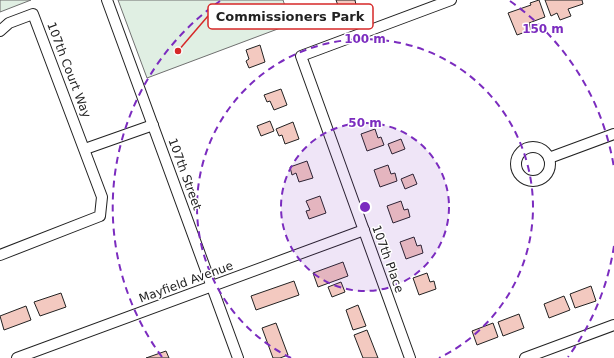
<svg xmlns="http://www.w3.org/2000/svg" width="614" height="358" font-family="'DejaVu Sans',sans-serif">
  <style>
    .green { fill: #e0efe3; stroke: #6f6f6f }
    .building { fill: #f3c9c0; stroke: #222 }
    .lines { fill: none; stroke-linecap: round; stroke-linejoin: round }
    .minor-casing { stroke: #222; stroke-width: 12 }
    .minor { stroke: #fff; stroke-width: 10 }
    .ring { fill: none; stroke: #7b2cbf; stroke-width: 2; stroke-dasharray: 7 5 }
    .labels { text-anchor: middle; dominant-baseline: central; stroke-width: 3; stroke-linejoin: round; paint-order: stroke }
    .street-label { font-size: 12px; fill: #222; stroke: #fff }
    .centre { fill: #7b2cbf; stroke: #fff; stroke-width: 2 }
    .ring-label { font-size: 12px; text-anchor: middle; font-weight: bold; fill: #7b2cbf; stroke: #fff; stroke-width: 3; stroke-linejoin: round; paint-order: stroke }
    .leader { fill: none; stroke: #d62828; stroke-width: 1.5 }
    .callout-dot { fill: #d62828; stroke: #fff; stroke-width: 1.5 }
    .callout { fill: #fff; stroke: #d62828; stroke-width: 1.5 }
    .callout-label { font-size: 13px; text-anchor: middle; font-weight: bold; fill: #222 }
  </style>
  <rect width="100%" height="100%" fill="#fff"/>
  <g class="green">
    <polygon points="0,0 31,0 0,12"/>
    <polygon points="118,0 283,0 291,24 147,78"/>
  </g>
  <g class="building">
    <polygon points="336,0 355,0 356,5 340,11"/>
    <polygon points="539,0 545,17 529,23 531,30 517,35 508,13 531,5 530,3"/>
    <polygon points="545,0 582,0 583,4 568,9 571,16 560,20 557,13 551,16"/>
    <polygon points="260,45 265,62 249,68 246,61 249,59 246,50"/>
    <polygon points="281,89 287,105 274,110 270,101 267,102 264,95"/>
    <polygon points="270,121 274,131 261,136 257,126"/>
    <polygon points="293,122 299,139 285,144 282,135 279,136 276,129"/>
    <polygon points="375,129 378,138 381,137 384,145 367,151 361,134"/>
    <polygon points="401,139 405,149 392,154 388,144"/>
    <polygon points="307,161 313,178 299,182 296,173 292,175 290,167"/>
    <polygon points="388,165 391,174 395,173 397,181 380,187 374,170"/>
    <polygon points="413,174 417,184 405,189 401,179"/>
    <polygon points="320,196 326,213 309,219 306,211 310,210 306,201"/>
    <polygon points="401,201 404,210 408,209 410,217 393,223 387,206"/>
    <polygon points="414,237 417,246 421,245 423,253 406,259 400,242"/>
    <polygon points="343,262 348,276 318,287 313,273"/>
    <polygon points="427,273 430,282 434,281 436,289 419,295 413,278"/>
    <polygon points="294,281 299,295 256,310 251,296"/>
    <polygon points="341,282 345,292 332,297 328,287"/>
    <polygon points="591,286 596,301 575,308 570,294"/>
    <polygon points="61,293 66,307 40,316 34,302"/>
    <polygon points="564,296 570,310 549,318 544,304"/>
    <polygon points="358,305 366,326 353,330 346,310"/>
    <polygon points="26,306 31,320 4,330 0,316"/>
    <polygon points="519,314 524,328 503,336 498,322"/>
    <polygon points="276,323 288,355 280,358 273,358 262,328"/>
    <polygon points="493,323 498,337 477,345 472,331"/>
    <polygon points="367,330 378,358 363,358 354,335"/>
    <polygon points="166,351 169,358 146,358"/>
  </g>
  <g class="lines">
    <defs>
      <g id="minor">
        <polyline points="107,0 238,358"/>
        <polyline points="0,31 9,23 33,14 102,197 100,216 0,255"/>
        <circle cx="533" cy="164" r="17"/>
        <polyline points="85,149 153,125"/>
        <polyline points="549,158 614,134"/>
        <polyline points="17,358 364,230"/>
        <polyline points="410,358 301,56 451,0"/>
        <polyline points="525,358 614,325"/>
      </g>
    </defs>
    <use href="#minor" class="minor-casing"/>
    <use href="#minor" class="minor"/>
  </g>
  <circle cx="365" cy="207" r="84" fill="#7b2cbf" fill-opacity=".12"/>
  <g class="ring">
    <circle cx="365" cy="207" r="84"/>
    <path d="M291 358A168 168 0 1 1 439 358"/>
    <path d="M614 246A252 252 0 0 1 568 357M162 357A252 252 0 0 1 220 1M510 1A252 252 0 0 1 614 168"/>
  </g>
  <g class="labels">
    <g class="street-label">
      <text transform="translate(69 70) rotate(69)">107th Court Way</text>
      <text transform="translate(185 174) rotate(70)">107th Street</text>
      <text transform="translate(388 259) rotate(70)">107th Place</text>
      <text transform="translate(186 282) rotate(-20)">Mayfield Avenue</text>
    </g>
  </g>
  <circle cx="365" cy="207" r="6" class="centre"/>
  <g class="ring-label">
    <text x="543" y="33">150 m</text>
    <text x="365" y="43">100 m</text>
    <text x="365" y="127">50 m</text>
  </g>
  <path class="leader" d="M178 51L208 16"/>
  <circle class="callout-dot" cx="178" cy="51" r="4"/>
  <rect class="callout" x="208" y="4" width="165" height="25" rx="4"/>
  <g class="callout-label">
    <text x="290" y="21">Commissioners Park</text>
  </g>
</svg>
